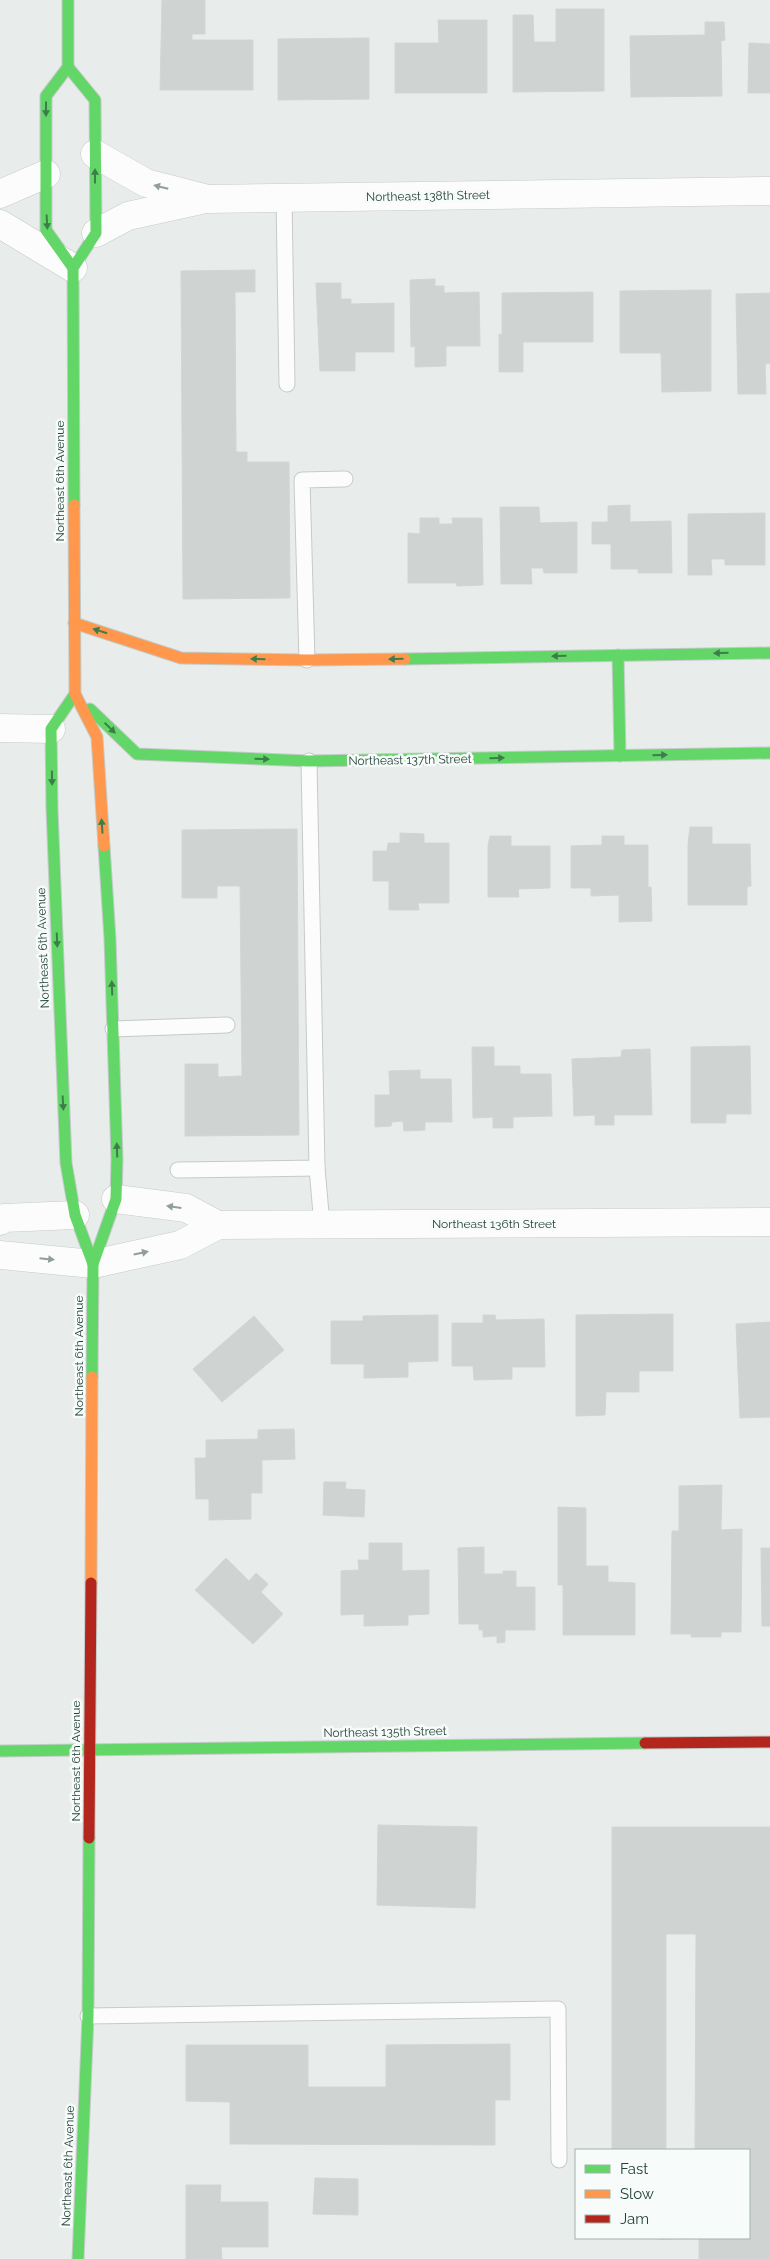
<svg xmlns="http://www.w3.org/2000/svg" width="770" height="2259" font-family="Raleway,sans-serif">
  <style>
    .building { fill: #cfd4d2; stroke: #d1d6d4 }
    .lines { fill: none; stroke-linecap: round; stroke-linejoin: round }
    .lane-casing { stroke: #c5cac8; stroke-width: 17 }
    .street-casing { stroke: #c5cac8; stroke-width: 29 }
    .fast-casing { stroke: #c3cbc8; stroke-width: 13 }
    .slow-casing { stroke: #c3cbc8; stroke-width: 13 }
    .jam-casing { stroke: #c3cbc8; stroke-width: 13 }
    .lane { stroke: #fcfcfc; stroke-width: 15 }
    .street { stroke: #fcfcfc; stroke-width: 28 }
    .fast { stroke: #63d668; stroke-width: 11 }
    .slow { stroke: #ff974d; stroke-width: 11 }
    .jam { stroke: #b3261e; stroke-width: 11 }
    .oneway { fill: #3d7d4c }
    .oneway2 { fill: #909f9b }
    .labels { text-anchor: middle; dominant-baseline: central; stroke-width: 5; stroke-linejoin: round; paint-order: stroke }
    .street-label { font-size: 12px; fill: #24423a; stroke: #f7fbf9 }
  </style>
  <rect width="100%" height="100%" fill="#e8edeb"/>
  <g class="building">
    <polygon points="162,0 205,0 205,34 192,34 192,40 253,40 253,90 160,90"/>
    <polygon points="556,9 604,9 604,91 513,92 513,15 533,15 534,42 556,42"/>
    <polygon points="438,20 487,20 487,93 395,93 395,43 439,43"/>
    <polygon points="705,22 724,22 725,40 721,41 722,96 631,97 630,36 705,35"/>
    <polygon points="369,38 369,99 278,100 278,39"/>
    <polygon points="749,43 770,44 770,93 748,93"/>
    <polygon points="255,270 255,292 235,292 236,452 247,452 247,462 289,462 290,598 183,599 181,271"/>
    <polygon points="435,279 435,286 444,286 444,293 479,292 480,346 446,346 446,366 415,367 415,346 411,347 410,280"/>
    <polygon points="316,283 341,283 341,299 351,299 351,304 394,303 394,352 355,352 355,371 320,371"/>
    <polygon points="711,290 711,391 662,392 661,353 620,353 620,291"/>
    <polygon points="593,292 593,342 523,342 523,372 499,372 499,334 502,335 502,293"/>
    <polygon points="770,293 770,363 765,364 766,394 738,394 736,294"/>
    <polygon points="630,505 630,522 671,521 672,573 638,573 638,569 611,569 611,544 592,544 592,522 608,522 608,506"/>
    <polygon points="500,507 539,507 540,523 577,522 577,573 544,573 543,568 531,568 532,584 501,584"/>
    <polygon points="765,513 765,565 725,565 725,559 711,559 712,575 688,575 688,514"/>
    <polygon points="420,518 439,518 439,524 453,524 452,518 482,518 483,585 457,586 456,583 408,583 408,533 420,534"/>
    <polygon points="690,827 712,827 712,844 750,844 751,886 747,887 747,905 688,905 688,844"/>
    <polygon points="297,829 299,1135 185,1136 185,1064 218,1064 218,1077 242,1076 240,886 217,886 217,898 182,898 182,830"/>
    <polygon points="400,833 424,834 424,843 449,843 449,903 418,903 419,910 389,910 389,881 373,881 373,851 387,851 388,843 400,843"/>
    <polygon points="490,836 511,836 511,846 550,846 550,888 518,889 519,897 488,897 488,846"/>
    <polygon points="602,836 624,836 624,845 648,845 648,887 651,887 652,921 619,922 619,895 591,896 591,888 571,888 571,846 602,845"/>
    <polygon points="750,1046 751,1114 726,1114 726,1123 691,1123 691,1047"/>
    <polygon points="472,1047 494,1047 494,1066 520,1066 520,1074 551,1074 552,1116 513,1117 513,1128 493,1128 493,1117 473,1118"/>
    <polygon points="650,1049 652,1115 614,1115 614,1125 595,1125 595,1115 574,1116 572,1059 621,1057 622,1050"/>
    <polygon points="420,1070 420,1079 451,1079 452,1122 425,1122 425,1130 404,1131 403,1121 392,1122 391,1126 375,1127 375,1095 390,1095 389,1071"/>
    <polygon points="673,1314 673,1371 639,1371 639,1392 606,1392 605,1415 576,1416 576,1315"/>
    <polygon points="438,1315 438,1361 408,1362 408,1377 364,1378 364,1364 331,1364 331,1321 363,1321 363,1316"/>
    <polygon points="483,1315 495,1315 496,1320 544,1319 545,1367 512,1367 512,1379 474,1380 473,1366 452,1366 452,1323 483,1323"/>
    <polygon points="254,1316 284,1350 222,1402 193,1369"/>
    <polygon points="770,1322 770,1417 740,1418 736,1324"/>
    <polygon points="294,1429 295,1459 262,1460 262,1493 251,1493 251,1519 209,1520 209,1499 196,1499 195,1458 206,1458 206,1440 258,1439 258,1430"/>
    <polygon points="324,1482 346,1482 345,1489 365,1490 364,1517 323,1515"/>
    <polygon points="722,1485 721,1530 742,1529 741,1632 721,1632 721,1637 691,1637 691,1634 671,1634 672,1531 679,1531 679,1486"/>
    <polygon points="558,1507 586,1508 586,1566 608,1566 608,1582 635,1583 635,1635 563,1635 563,1585 558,1585"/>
    <polygon points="369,1543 402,1543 402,1571 429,1570 429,1614 408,1615 408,1625 364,1626 364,1614 341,1615 341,1571 359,1570 358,1560 369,1560"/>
    <polygon points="484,1547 484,1574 503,1574 503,1571 516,1571 516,1587 535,1587 535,1630 505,1630 505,1642 497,1643 497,1636 483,1637 483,1630 479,1630 479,1624 459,1624 458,1548"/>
    <polygon points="761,1548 770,1548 770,1626 762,1626"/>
    <polygon points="226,1558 249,1581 256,1573 268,1584 261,1592 283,1614 253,1644 195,1590"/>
    <polygon points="378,1825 477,1827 475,1908 377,1905"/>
    <polygon points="612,1827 770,1827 770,2259 699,2259 699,2238 658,2239 749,2238 749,2150 695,2150 696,1934 666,1934 666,2150 612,2150"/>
    <polygon points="510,2044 510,2100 495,2100 495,2145 230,2144 230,2102 186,2101 186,2045 308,2045 308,2087 386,2087 386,2045"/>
    <polygon points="315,2178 358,2179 358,2215 313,2214"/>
    <polygon points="186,2185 221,2185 220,2202 268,2202 268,2247 221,2247 222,2259 186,2259"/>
  </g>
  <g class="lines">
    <defs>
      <g id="lane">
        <polyline points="284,198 287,384"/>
        <polyline points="307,660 302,480 345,479"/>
        <polyline points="113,1029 227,1025"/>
        <polyline points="317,1168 322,1225"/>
        <polyline points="178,1170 317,1168 309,761"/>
        <polyline points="88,2016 558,2009 559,2160"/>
      </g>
      <g id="street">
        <polyline points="95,154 146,183 208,199 770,191"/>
        <polyline points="0,194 46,174"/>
        <polyline points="0,224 73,268"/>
        <polyline points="96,233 128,216 201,200"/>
        <polyline points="0,728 51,729"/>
        <polyline points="116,1199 186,1208 218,1225"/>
        <polyline points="0,1221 4,1218 75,1215"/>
        <polyline points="0,1255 93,1264 180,1245 218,1225 770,1222"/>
      </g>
      <g id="fast">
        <polyline points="68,0 68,67 46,96 46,230 73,268"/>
        <polyline points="68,67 95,100 96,233 73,268 74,505"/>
        <polyline points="618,655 620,756"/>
        <polyline points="405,659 770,653"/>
        <polyline points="75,694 51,729 52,809 66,1163 75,1215 93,1264"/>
        <polyline points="90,709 137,754 309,761 770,753"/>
        <polyline points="92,1377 93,1264 116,1199 117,1159 110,939 104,846"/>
        <polyline points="0,1751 645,1743"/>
        <polyline points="78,2259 88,2016 89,1838"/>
      </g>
      <g id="slow">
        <polyline points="74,505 75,694 97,737 104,846"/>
        <polyline points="74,623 181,658 307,660 405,659"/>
        <polyline points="91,1583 92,1377"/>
      </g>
      <g id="jam">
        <polyline points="645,1743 770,1742"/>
        <polyline points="89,1838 91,1583"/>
      </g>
    </defs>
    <use href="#lane" class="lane-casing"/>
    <use href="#street" class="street-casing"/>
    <use href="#fast" class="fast-casing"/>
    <use href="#slow" class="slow-casing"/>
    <use href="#jam" class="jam-casing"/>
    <use href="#lane" class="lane"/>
    <use href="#street" class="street"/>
    <use href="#fast" class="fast"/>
    <use href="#slow" class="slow"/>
    <use href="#jam" class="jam"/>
  </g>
  <defs><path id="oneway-solid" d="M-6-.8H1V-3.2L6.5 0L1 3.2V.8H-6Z" transform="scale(1.25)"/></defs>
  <g class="oneway">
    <use href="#oneway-solid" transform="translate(46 109) rotate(90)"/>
    <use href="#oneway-solid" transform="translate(95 176) rotate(-90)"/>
    <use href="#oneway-solid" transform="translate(47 222) rotate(87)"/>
    <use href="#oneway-solid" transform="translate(100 631) rotate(-162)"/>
    <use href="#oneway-solid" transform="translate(721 653) rotate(179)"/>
    <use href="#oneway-solid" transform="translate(559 656) rotate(179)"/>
    <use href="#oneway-solid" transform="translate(258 659) rotate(-179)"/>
    <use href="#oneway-solid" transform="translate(396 659) rotate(179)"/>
    <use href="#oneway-solid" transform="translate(110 728) rotate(44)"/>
    <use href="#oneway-solid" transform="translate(660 755) rotate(-1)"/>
    <use href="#oneway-solid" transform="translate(497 758) rotate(-1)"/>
    <use href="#oneway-solid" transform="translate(262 759) rotate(2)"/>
    <use href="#oneway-solid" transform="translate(52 778) rotate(89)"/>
    <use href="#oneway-solid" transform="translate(102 826) rotate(-94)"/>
    <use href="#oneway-solid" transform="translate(57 940) rotate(88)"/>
    <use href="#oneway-solid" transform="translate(112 988) rotate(-92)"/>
    <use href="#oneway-solid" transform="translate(63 1103) rotate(87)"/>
    <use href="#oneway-solid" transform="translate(117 1150) rotate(-92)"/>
  </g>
  <g class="oneway2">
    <use href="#oneway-solid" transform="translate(161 187) rotate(-166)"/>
    <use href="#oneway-solid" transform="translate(174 1207) rotate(-172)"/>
    <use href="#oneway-solid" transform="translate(141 1253) rotate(-12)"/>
    <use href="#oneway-solid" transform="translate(47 1259) rotate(6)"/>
  </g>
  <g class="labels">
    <g class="street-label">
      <text transform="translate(428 196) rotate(-1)">Northeast 138th Street</text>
      <text transform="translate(60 481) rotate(-90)">Northeast 6th Avenue</text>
      <text transform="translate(410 760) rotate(-1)">Northeast 137th Street</text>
      <text transform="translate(43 948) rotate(-92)">Northeast 6th Avenue</text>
      <text x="494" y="1224">Northeast 136th Street</text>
      <text transform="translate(79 1356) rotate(-90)">Northeast 6th Avenue</text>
      <text transform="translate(385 1732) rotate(-1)">Northeast 135th Street</text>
      <text transform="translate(76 1761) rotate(-90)">Northeast 6th Avenue</text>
      <text transform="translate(68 2166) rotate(-88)">Northeast 6th Avenue</text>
    </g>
  </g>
  <rect x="575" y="2149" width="175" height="90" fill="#f7fbf9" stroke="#a3b1ad"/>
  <rect x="585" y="2165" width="25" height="8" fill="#63d668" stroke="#a3b1ad"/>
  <text x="620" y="2174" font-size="15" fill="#24423a">Fast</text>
  <rect x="585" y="2190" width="25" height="8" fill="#ff974d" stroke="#a3b1ad"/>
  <text x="620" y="2199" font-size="15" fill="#24423a">Slow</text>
  <rect x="585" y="2215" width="25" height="8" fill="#b3261e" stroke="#a3b1ad"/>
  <text x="620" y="2224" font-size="15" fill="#24423a">Jam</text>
</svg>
